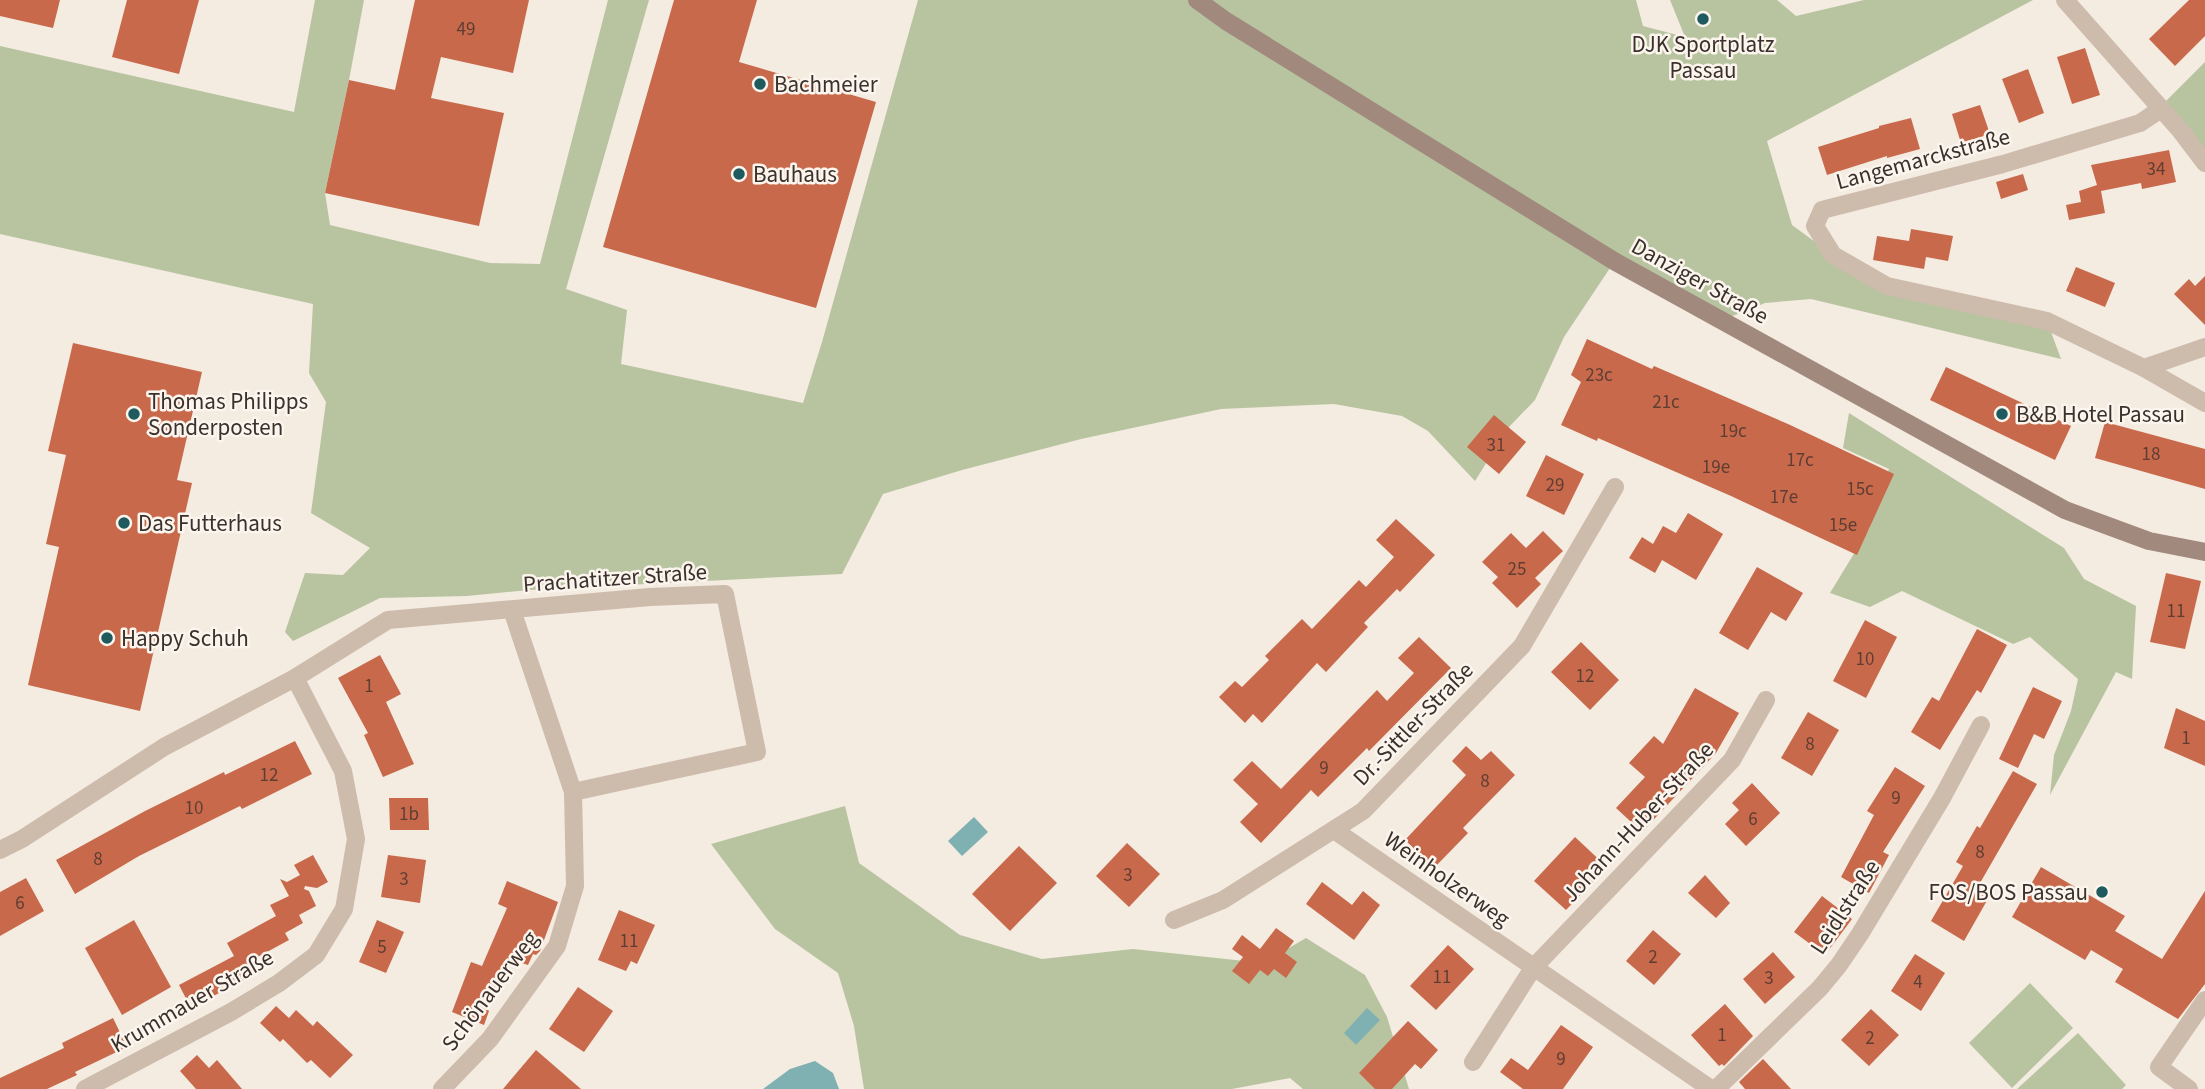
<svg xmlns="http://www.w3.org/2000/svg" width="2205" height="1089" font-family="'Source Sans 3',sans-serif">
  <style>
    .green { fill: #b8c4a0 }
    .water { fill: #7fb0b2 }
    .building { fill: #c8694b }
    .lines { fill: none; stroke-linecap: round; stroke-linejoin: round }
    .street { stroke: #cdbbac; stroke-width: 18 }
    .secondary { stroke: #a18a7d; stroke-width: 18 }
    .poi-dot { fill: #1f5a5e; stroke: #fbf5ee; stroke-width: 2.5 }
    .labels { text-anchor: middle; dominant-baseline: central; stroke-width: 5; stroke-linejoin: round; paint-order: stroke }
    .number-label { font-size: 19px; fill: #5e3e33 }
    .poi-label { font-size: 23px; fill: #3b302b; stroke: #fbf5ee; text-anchor: start }
    .street-label { font-size: 23px; fill: #3b302b; stroke: #fbf5ee }
  </style>
  <rect width="100%" height="100%" fill="#f4ebe1"/>
  <g class="green">
    <polygon points="315,0 364,0 349,80 325,193 330,225 490,263 540,264 608,0 649,0 566,289 627,310 621,364 803,403 822,342 918,0 1636,0 1643,26 1685,37 1670,0 1777,0 1796,16 1864,0 2033,0 1767,141 1792,225 1833,255 1888,286 2047,321 2061,359 1811,299 1765,303 1720,321 1614,262 1564,337 1535,400 1508,428 1475,481 1428,431 1402,416 1334,404 1221,409 1081,439 962,470 883,494 842,574 529,590 467,596 380,598 293,641 285,632 305,573 343,575 370,548 311,513 326,402 309,373 313,304 0,234 0,46 294,112"/>
    <polygon points="2205,62 2205,153 2164,103"/>
    <polygon points="1849,413 2064,548 2084,579 2136,606 2132,679 2116,672 2050,795 2054,755 2071,711 2078,679 2030,637 2013,644 1902,591 1870,607 1830,593 1869,529 1889,469 1843,448"/>
    <polygon points="845,806 859,863 960,935 1042,959 1133,949 1263,963 1306,938 1365,975 1387,1017 1409,1089 1303,1089 1290,1078 1232,1089 864,1089 854,1026 838,973 775,929 711,844"/>
    <polygon points="2030,983 2073,1028 2012,1088 1969,1043"/>
    <polygon points="2078,1033 2126,1085 2122,1089 2017,1089"/>
  </g>
  <g class="water">
    <polygon points="974,817 988,832 962,856 948,841"/>
    <polygon points="1367,1008 1380,1020 1356,1045 1344,1033"/>
    <polygon points="815,1061 833,1073 839,1089 763,1089 790,1069"/>
  </g>
  <g class="building">
    <polygon points="0,0 60,0 53,28 0,16"/>
    <polygon points="127,0 199,0 179,74 112,57"/>
    <polygon points="415,0 529,0 513,73 441,57 431,98 504,113 479,226 325,193 349,80 395,90"/>
    <polygon points="674,0 757,0 739,62 876,102 816,308 603,247"/>
    <polygon points="2189,0 2205,0 2205,36 2175,66 2149,39"/>
    <polygon points="2085,48 2100,95 2072,104 2057,57"/>
    <polygon points="2028,69 2044,113 2019,123 2002,79"/>
    <polygon points="1980,105 1990,134 1961,143 1952,114"/>
    <polygon points="1911,118 1920,149 1887,158 1887,156 1827,175 1818,147 1879,128 1879,126"/>
    <polygon points="2169,150 2176,182 2142,189 2141,183 2101,191 2105,213 2069,220 2066,205 2081,202 2079,191 2097,185 2091,165"/>
    <polygon points="2023,174 2028,190 2001,199 1996,182"/>
    <polygon points="1911,229 1953,236 1948,261 1926,257 1924,269 1873,260 1877,236 1909,241"/>
    <polygon points="2076,267 2115,283 2105,307 2066,291"/>
    <polygon points="2205,276 2205,325 2174,294 2189,279 2195,286"/>
    <polygon points="1587,339 1652,369 1654,366 1788,424 1894,474 1857,555 1731,496 1598,438 1597,441 1561,425 1581,382 1571,375"/>
    <polygon points="73,343 202,372 177,480 192,483 140,711 28,685 59,547 46,544 66,455 48,451"/>
    <polygon points="1946,367 2071,426 2055,460 1930,400"/>
    <polygon points="1494,415 1526,442 1499,474 1467,447"/>
    <polygon points="2105,422 2205,449 2205,489 2095,458"/>
    <polygon points="1546,455 1584,474 1564,515 1526,496"/>
    <polygon points="1688,513 1723,534 1696,580 1662,560 1655,573 1629,558 1642,537 1653,544 1663,526 1676,533"/>
    <polygon points="1396,519 1435,555 1400,592 1397,589 1364,623 1368,627 1326,672 1317,663 1262,723 1253,714 1245,723 1219,697 1235,681 1242,687 1269,660 1265,656 1302,619 1312,629 1359,580 1366,587 1394,557 1376,540"/>
    <polygon points="1543,531 1563,551 1535,578 1541,584 1517,608 1492,583 1498,577 1482,562 1511,533 1526,548"/>
    <polygon points="1757,567 1803,593 1786,621 1771,612 1748,650 1719,633"/>
    <polygon points="2166,573 2201,581 2185,649 2150,642"/>
    <polygon points="1865,620 1897,637 1866,698 1833,681"/>
    <polygon points="1977,629 2007,645 1981,693 1977,690 1940,750 1911,732 1932,697 1939,701"/>
    <polygon points="1419,637 1451,668 1369,751 1367,748 1318,797 1311,790 1261,843 1240,822 1258,804 1233,780 1252,761 1281,789 1377,690 1387,701 1414,673 1398,658"/>
    <polygon points="1581,642 1619,680 1590,710 1551,672"/>
    <polygon points="380,655 401,694 386,702 414,764 383,777 364,735 368,733 338,678"/>
    <polygon points="2033,687 2062,701 2044,739 2034,734 2018,768 1999,759"/>
    <polygon points="1695,688 1739,713 1716,753 1642,832 1616,808 1645,777 1629,763 1654,736 1663,744"/>
    <polygon points="2176,708 2205,721 2205,766 2164,748"/>
    <polygon points="1808,712 1839,730 1812,776 1781,758"/>
    <polygon points="295,741 312,774 242,809 240,806 139,856 75,894 56,860 145,811 224,772 225,775"/>
    <polygon points="1466,746 1481,760 1491,751 1515,775 1463,828 1468,833 1434,868 1405,840 1466,775 1452,761"/>
    <polygon points="1895,767 1925,786 1883,852 1889,855 1869,893 1841,877 1874,815 1867,811"/>
    <polygon points="2013,771 2037,784 1976,890 1989,897 1964,941 1931,921 1963,866 1956,862 1977,826 1980,828"/>
    <polygon points="1752,783 1780,813 1746,846 1725,824 1739,810 1732,803"/>
    <polygon points="389,798 428,798 429,830 390,830"/>
    <polygon points="1575,837 1607,867 1566,910 1534,881"/>
    <polygon points="1127,843 1160,874 1129,907 1096,876"/>
    <polygon points="1019,846 1057,883 1010,931 972,894"/>
    <polygon points="313,855 328,882 317,888 305,886 304,889 309,891 316,906 299,915 303,923 285,933 289,940 254,959 260,971 191,1008 179,985 234,956 227,943 276,916 270,905 289,896 280,879 287,882 300,875 294,865"/>
    <polygon points="388,855 426,860 420,903 381,897"/>
    <polygon points="2041,867 2125,916 2115,931 2162,959 2205,891 2205,984 2178,1019 2115,982 2123,969 2091,950 2085,960 2012,917"/>
    <polygon points="1705,875 1730,903 1716,918 1688,893"/>
    <polygon points="26,878 44,911 0,936 0,892"/>
    <polygon points="507,881 558,902 540,951 536,955 533,954 528,965 510,959 493,1001 487,1009 489,1011 484,1025 452,1012 471,962 482,966 507,908 498,904"/>
    <polygon points="1322,882 1352,905 1363,891 1380,905 1354,940 1306,904"/>
    <polygon points="1822,896 1852,919 1828,951 1819,946 1817,949 1794,932"/>
    <polygon points="619,910 655,925 637,964 631,961 626,971 598,960"/>
    <polygon points="134,920 171,987 122,1015 85,948"/>
    <polygon points="377,920 404,932 386,973 359,962"/>
    <polygon points="1276,928 1294,941 1285,953 1297,962 1286,978 1274,969 1268,976 1260,970 1249,984 1232,971 1243,957 1232,949 1242,935 1260,949"/>
    <polygon points="1653,930 1681,954 1654,985 1626,961"/>
    <polygon points="1448,945 1474,969 1436,1010 1410,986"/>
    <polygon points="1773,952 1795,977 1765,1004 1743,979"/>
    <polygon points="1915,954 1945,973 1921,1011 1891,991"/>
    <polygon points="578,987 613,1011 584,1052 549,1029"/>
    <polygon points="1725,1004 1753,1036 1724,1066 1722,1064 1719,1066 1691,1035"/>
    <polygon points="276,1006 289,1018 296,1010 313,1026 317,1021 353,1055 330,1078 311,1060 307,1063 283,1039 280,1042 260,1023"/>
    <polygon points="1871,1009 1899,1035 1869,1066 1841,1040"/>
    <polygon points="113,1018 127,1047 75,1072 77,1075 47,1089 0,1089 0,1078 64,1048 62,1043"/>
    <polygon points="1408,1021 1438,1050 1421,1069 1415,1064 1392,1089 1375,1089 1359,1073"/>
    <polygon points="1561,1025 1593,1047 1563,1089 1523,1089 1500,1072 1511,1058 1528,1070"/>
    <polygon points="536,1050 581,1089 503,1089"/>
    <polygon points="197,1055 209,1068 217,1060 242,1089 196,1089 180,1071"/>
    <polygon points="1763,1059 1791,1089 1745,1089 1739,1082"/>
  </g>
  <g class="lines">
    <g class="street">
      <polyline points="2065,0 2180,130 2205,163"/>
      <polyline points="2161,109 2140,123 2003,164 1822,210 1815,226 1833,255 1887,286 2047,321 2144,368 2205,403"/>
      <polyline points="2144,368 2205,347"/>
      <polyline points="1334,830 1711,1089"/>
      <polyline points="0,850 22,839 164,747 295,678 388,620 650,597 725,594 757,752 573,792 512,610"/>
      <polyline points="1174,920 1223,900 1363,811 1522,646 1615,487"/>
      <polyline points="1473,1062 1533,968 1732,760 1766,700"/>
      <polyline points="85,1089 231,1012 279,983 316,955 344,909 356,839 343,771 295,678"/>
      <polyline points="442,1089 490,1039 557,946 575,886 573,792"/>
      <polyline points="1716,1089 1820,988 1839,965 1860,934 1942,798 1981,725"/>
      <polyline points="2189,1089 2159,1067 2205,1000"/>
    </g>
    <polyline class="secondary" points="1197,0 1226,21 1614,261 2065,510 2149,541 2205,552"/>
  </g>
  <g class="poi-dot">
    <circle cx="1703" cy="19" r="7"/>
    <circle cx="760" cy="84" r="7"/>
    <circle cx="739" cy="174" r="7"/>
    <circle cx="134" cy="414" r="7"/>
    <circle cx="2002" cy="414" r="7"/>
    <circle cx="124" cy="523" r="7"/>
    <circle cx="107" cy="638" r="7"/>
    <circle cx="2102" cy="892" r="7"/>
  </g>
  <g class="labels">
    <g class="number-label">
      <text x="466" y="29">49</text>
      <text x="2156" y="169">34</text>
      <text x="1599" y="375">23c</text>
      <text x="1666" y="402">21c</text>
      <text x="1733" y="431">19c</text>
      <text x="1496" y="445">31</text>
      <text x="2151" y="454">18</text>
      <text x="1800" y="460">17c</text>
      <text x="1716" y="467">19e</text>
      <text x="1555" y="485">29</text>
      <text x="1860" y="489">15c</text>
      <text x="1784" y="497">17e</text>
      <text x="1843" y="525">15e</text>
      <text x="1517" y="569">25</text>
      <text x="2176" y="611">11</text>
      <text x="1865" y="659">10</text>
      <text x="1585" y="676">12</text>
      <text x="369" y="686">1</text>
      <text x="2186" y="738">1</text>
      <text x="1810" y="744">8</text>
      <text x="1324" y="768">9</text>
      <text x="269" y="775">12</text>
      <text x="1485" y="781">8</text>
      <text x="1896" y="798">9</text>
      <text x="194" y="808">10</text>
      <text x="409" y="814">1b</text>
      <text x="1753" y="819">6</text>
      <text x="1980" y="852">8</text>
      <text x="98" y="859">8</text>
      <text x="1128" y="875">3</text>
      <text x="404" y="879">3</text>
      <text x="20" y="903">6</text>
      <text x="629" y="941">11</text>
      <text x="382" y="947">5</text>
      <text x="1653" y="957">2</text>
      <text x="1442" y="977">11</text>
      <text x="1769" y="978">3</text>
      <text x="1918" y="982">4</text>
      <text x="1722" y="1035">1</text>
      <text x="1870" y="1038">2</text>
      <text x="1561" y="1059">9</text>
    </g>
    <g class="poi-label">
      <text x="1703" y="44" text-anchor="middle">DJK Sportplatz<tspan x="1703" dy="26">Passau</tspan></text>
      <text x="774" y="84">Bachmeier</text>
      <text x="753" y="174">Bauhaus</text>
      <text x="148" y="401">Thomas Philipps<tspan x="148" dy="26">Sonderposten</tspan></text>
      <text x="2016" y="414">B&amp;B Hotel Passau</text>
      <text x="138" y="523">Das Futterhaus</text>
      <text x="121" y="638">Happy Schuh</text>
      <text x="2088" y="892" text-anchor="end">FOS/BOS Passau</text>
    </g>
    <g class="street-label">
      <text transform="translate(1923 159) rotate(-15)">Langemarckstraße</text>
      <text transform="translate(1700 281) rotate(29)">Danziger Straße</text>
      <text transform="translate(615 578) rotate(-4)">Prachatitzer Straße</text>
      <text transform="translate(1413 724) rotate(-46)">Dr.-Sittler-Straße</text>
      <text transform="translate(1638 822) rotate(-47)">Johann-Huber-Straße</text>
      <text transform="translate(1447 879) rotate(35)">Weinholzerweg</text>
      <text transform="translate(1845 907) rotate(-57)">Leidlstraße</text>
      <text transform="translate(490 991) rotate(-53)">Schönauerweg</text>
      <text transform="translate(192 1001) rotate(-30)">Krummauer Straße</text>
    </g>
  </g>
</svg>
